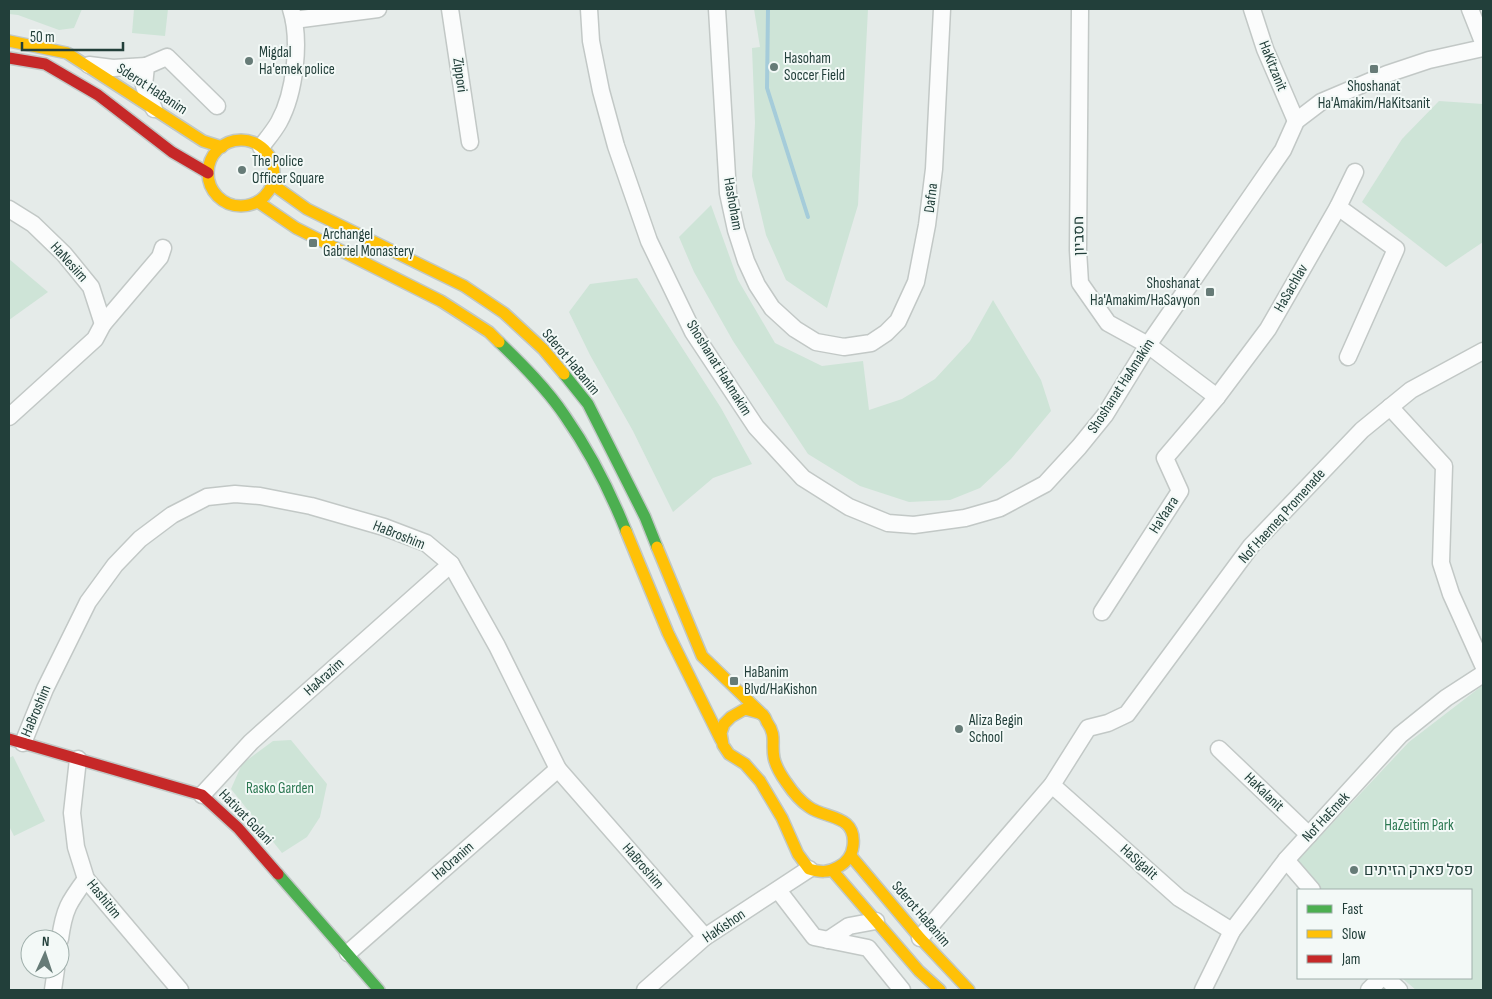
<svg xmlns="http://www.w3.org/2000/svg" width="1492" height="999" font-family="'Sofia Sans Condensed',Heebo,sans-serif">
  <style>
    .green { fill: #cee4d7 }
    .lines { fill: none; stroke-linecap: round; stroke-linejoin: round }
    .stream { stroke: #a5ccda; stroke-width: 4 }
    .street-casing { stroke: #c2c8c6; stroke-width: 19 }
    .fast-casing { stroke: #c1c8c6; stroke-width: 14 }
    .slow-casing { stroke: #c1c8c6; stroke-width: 14 }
    .jam-casing { stroke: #c1c8c6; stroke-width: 14 }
    .street { stroke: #fbfcfc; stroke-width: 16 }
    .fast { stroke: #4caf50; stroke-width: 11 }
    .slow { stroke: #ffc107; stroke-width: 11 }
    .jam { stroke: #c62828; stroke-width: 11 }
    .poi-dot { fill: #667b77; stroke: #f3f9f7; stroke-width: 2 }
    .labels { text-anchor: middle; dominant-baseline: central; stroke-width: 4; stroke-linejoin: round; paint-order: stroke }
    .poi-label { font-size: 15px; fill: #223f3a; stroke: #f3f9f7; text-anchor: start }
    .street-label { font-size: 15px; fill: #223f3a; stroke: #f3f9f7 }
    .park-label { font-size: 15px; fill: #2b7751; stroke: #f3f9f7 }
  </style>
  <rect width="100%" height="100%" fill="#e5ebe9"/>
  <g class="green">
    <polygon points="9,9 82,9 74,28 59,30 18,15 9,14"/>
    <polygon points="134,9 168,9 165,36 132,33"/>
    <polygon points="754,9 868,9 858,205 827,308 786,280 766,235 752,176 755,123 752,48 760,47"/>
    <polygon points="1439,101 1483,104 1483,242 1446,267 1362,202 1402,139"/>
    <polygon points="711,205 738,280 775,343 822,366 863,361 869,410 902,399 935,379 970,341 993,300 1041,380 1051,411 1011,459 980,488 950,500 909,502 860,486 808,454 733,341 694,272 679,237"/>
    <polygon points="9,259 48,292 9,320"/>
    <polygon points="637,278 721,408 752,464 713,478 673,512 633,431 590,355 569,312 590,284"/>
    <polygon points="1483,685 1483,990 1416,990 1402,978 1471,978 1471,890 1321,890 1296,862 1409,742"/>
    <polygon points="291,740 327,784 320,817 307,837 282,853 231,789 242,764 273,741"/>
    <polygon points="13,756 45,821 14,836 9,826 9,758"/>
  </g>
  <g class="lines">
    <polyline class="stream" points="768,9 767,88 808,217"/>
    <defs>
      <g id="street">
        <polyline points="450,9 470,142"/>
        <polyline points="589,9 591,41 601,91 616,146 649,241 693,332 756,427 803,478 849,507 888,523 914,525 965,518 1000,508 1045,484 1079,447 1105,415 1148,345 1283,150 1296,121 1321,102 1387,74 1429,60 1483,48"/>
        <polyline points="717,9 728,193 736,230 746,261 757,285 772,308 795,329 816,342 844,347 871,343 886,333 898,321 916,282 927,225 934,169 942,9"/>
        <polyline points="1080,9 1078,250 1080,283 1108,323 1148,345 1217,397"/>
        <polyline points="1252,9 1265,49 1296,121"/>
        <polyline points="1470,9 1483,42"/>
        <polyline points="294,20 378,9"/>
        <polyline points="89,65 113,68 146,66"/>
        <polyline points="154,109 144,86 146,66 167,57 217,106"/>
        <path d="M261,147C267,139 274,131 279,122C295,93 301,40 291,9"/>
        <polyline points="1338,207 1396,249 1348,357"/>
        <polyline points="9,209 33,224 64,254 91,287 103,324 160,257 163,248"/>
        <polyline points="1390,407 1444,466 1441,563 1451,594 1483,665"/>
        <polyline points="9,417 95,339 103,324"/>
        <polyline points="1102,612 1180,491 1165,458 1217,397 1268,329 1338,207 1355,172"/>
        <polyline points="23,743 45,689 88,602 115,565 140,539 172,515 207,497 235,494 260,496 311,506 384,527 426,543 451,564 497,646 558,769 705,937"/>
        <polyline points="1219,749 1309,835"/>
        <polyline points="78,759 72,813 76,847 86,879 180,990"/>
        <polyline points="1052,785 1179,898 1232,931"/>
        <polyline points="202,795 251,742 451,564"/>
        <polyline points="1286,860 1312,890"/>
        <polyline points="778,890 814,937 868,948 902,990"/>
        <polyline points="920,938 1052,785 1088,728 1108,723 1127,714 1251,546 1362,430 1411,390 1483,351"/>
        <path d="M60,939C64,909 69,902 86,879"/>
        <polyline points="828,940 849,926 876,921"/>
        <polyline points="348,953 558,769"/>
        <polyline points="1386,978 1399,990"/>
        <polyline points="53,990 56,969"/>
        <polyline points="645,990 705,937 809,869"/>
        <polyline points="1203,990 1232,931 1286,860 1400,735 1446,698 1483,674"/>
        <polyline points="1369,990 1381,978"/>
      </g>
      <g id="fast">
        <path d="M499,342C523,365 547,389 565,416C590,452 610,491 626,531"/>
        <polyline points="564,374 588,404 645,517 657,547"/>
        <polyline points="278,874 379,990"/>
      </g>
      <g id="slow">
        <polyline points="9,41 67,53 203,141 222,147"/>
        <circle cx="241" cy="173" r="33"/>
        <polyline points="272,184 307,209 464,286 504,313 543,349 564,374"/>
        <polyline points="258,202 296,228 441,301 489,332 499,342"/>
        <polyline points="626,531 668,633 721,740"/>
        <polyline points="657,547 702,656 763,715"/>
        <path d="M745,709C750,711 759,712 763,715C765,717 766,719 767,722C777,736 771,743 774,758C776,767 781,775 786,782C792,791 800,801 809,807C825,819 857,814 853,846C852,855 846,863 838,867C828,873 820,872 809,869L798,854L782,818L760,781L745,764L729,754L723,745L721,733L724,724L731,717Z"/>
        <polyline points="851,856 920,938 969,990"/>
        <polyline points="832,870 919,971 940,990"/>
      </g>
      <g id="jam">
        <polyline points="9,58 45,64 98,95 172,152 208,173"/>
        <polyline points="9,739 202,795 238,828 278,874"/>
      </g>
    </defs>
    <use href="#street" class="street-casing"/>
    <use href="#fast" class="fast-casing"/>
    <use href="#slow" class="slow-casing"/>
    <use href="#jam" class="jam-casing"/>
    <use href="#street" class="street"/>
    <use href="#fast" class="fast"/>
    <use href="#slow" class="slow"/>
    <use href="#jam" class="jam"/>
  </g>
  <g class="poi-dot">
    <circle cx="249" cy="61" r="5"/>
    <circle cx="774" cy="67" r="5"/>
    <rect x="1369" y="64" width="10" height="10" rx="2.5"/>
    <circle cx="242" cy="170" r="5"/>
    <rect x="308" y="238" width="10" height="10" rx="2.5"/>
    <rect x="1205" y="287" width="10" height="10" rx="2.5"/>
    <rect x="729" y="676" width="10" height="10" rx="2.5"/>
    <circle cx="959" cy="729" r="5"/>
    <circle cx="1354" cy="870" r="5"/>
  </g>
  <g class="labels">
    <g class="poi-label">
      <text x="259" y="52">Migdal<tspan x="259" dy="17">Ha'emek police</tspan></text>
      <text x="784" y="58">Hasoham<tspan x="784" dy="17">Soccer Field</tspan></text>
      <text x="1374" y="86" text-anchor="middle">Shoshanat<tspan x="1374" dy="17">Ha'Amakim/HaKitsanit</tspan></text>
      <text x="252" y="161">The Police<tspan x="252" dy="17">Officer Square</tspan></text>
      <text x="323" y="234">Archangel<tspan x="323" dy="17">Gabriel Monastery</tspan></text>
      <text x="1200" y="283" text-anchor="end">Shoshanat<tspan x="1200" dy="17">Ha'Amakim/HaSavyon</tspan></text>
      <text x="744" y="672">HaBanim<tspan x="744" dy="17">Blvd/HaKishon</tspan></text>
      <text x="969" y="720">Aliza Begin<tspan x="969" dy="17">School</tspan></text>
      <text x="1364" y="870">פסל פארק הזיתים</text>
    </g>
    <g class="street-label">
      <text transform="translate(1273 66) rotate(68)">HaKitzanit</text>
      <text transform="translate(460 75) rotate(82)">Zippori</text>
      <text transform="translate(152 89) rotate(33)">Sderot HaBanim</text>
      <text transform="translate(931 198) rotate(-83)">Dafna</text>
      <text transform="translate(733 204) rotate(80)">Hashoham</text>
      <text transform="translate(1079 236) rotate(-91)">חסביון</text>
      <text transform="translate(69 262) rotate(48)">HaNesiim</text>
      <text transform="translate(1291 288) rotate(-60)">HaSachlav</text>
      <text transform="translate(571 362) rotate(50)">Sderot HaBanim</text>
      <text transform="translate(719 368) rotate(58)">Shoshanat HaAmakim</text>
      <text transform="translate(1121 386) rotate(-57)">Shoshanat HaAmakim</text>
      <text transform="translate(1164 515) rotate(-57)">HaYaara</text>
      <text transform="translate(1282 516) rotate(-48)">Nof Haemeq Promenade</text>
      <text transform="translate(399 535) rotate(22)">HaBroshim</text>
      <text transform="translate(324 677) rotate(-42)">HaArazim</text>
      <text transform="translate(36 711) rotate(-67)">HaBroshim</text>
      <text transform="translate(1264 792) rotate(44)">HaKalanit</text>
      <text transform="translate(246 817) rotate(46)">Hativat Golani</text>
      <text transform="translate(1326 817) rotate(-47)">Nof HaEmek</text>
      <text transform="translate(453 861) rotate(-41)">HaOranim</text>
      <text transform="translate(1139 862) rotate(42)">HaSigalit</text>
      <text transform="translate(643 866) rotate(49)">HaBroshim</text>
      <text transform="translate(104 899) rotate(51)">Hashitim</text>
      <text transform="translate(921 914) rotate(49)">Sderot HaBanim</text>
      <text transform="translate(724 926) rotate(-34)">HaKishon</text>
    </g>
    <g class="park-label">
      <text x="280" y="788">Rasko Garden</text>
      <text x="1419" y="825">HaZeitim Park</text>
    </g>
  </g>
  <rect width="1492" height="999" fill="none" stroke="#223f3a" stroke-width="20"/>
  <rect x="1297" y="889" width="175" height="90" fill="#f3f9f7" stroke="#9fafab"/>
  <rect x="1307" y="905" width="25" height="8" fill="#4caf50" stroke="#9fafab"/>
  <text x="1342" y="914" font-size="15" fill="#223f3a">Fast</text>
  <rect x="1307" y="930" width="25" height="8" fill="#ffc107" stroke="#9fafab"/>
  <text x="1342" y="939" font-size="15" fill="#223f3a">Slow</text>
  <rect x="1307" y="955" width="25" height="8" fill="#c62828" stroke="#9fafab"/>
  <text x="1342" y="964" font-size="15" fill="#223f3a">Jam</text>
  <g transform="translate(45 954) rotate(3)"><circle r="24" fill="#f3f9f7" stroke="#9fafab"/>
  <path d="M0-4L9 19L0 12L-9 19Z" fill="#667b77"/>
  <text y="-8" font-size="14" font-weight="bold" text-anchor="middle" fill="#223f3a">N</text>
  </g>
  <path d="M22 42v8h101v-8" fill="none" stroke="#223f3a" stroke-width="2.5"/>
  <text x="30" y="42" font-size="15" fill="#223f3a" stroke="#f3f9f7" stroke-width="4" paint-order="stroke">50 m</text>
</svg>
